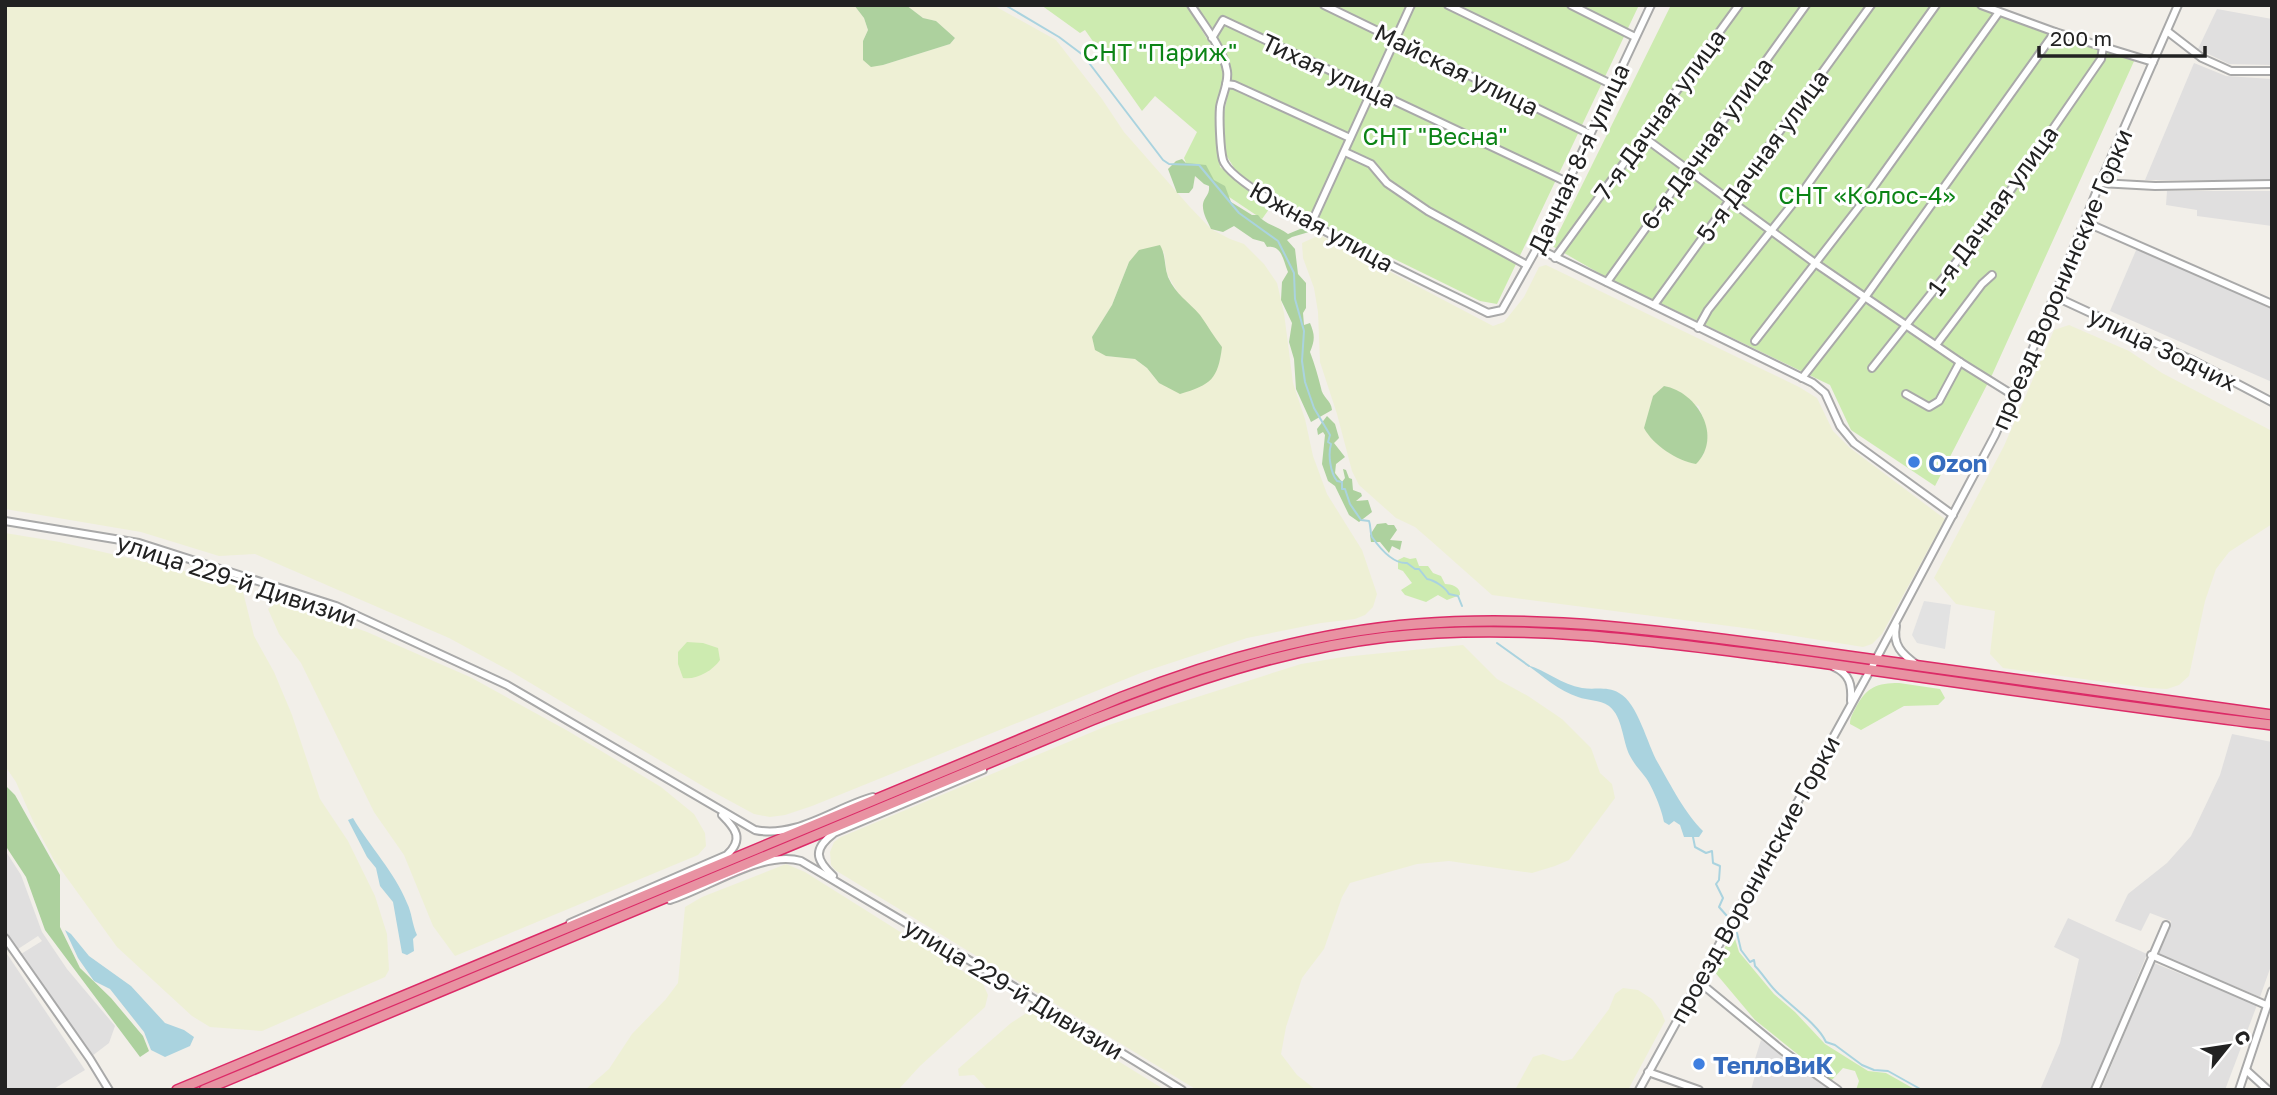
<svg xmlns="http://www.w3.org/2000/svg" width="2277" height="1095" font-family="'Golos Text',sans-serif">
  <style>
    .residential { fill: #e0dfdf }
    .farmland { fill: #eef0d5; fill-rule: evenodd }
    .grass { fill: #cdebb0 }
    .forest { fill: #add19e }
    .parking { fill: #e2e2e2 }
    .water { fill: #aad3df }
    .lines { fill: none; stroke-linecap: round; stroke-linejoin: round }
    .stream { stroke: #aad3df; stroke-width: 2 }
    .minor-casing { stroke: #a9a9a9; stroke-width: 10 }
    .highway-casing { stroke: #dc2a67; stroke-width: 12 }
    .minor { stroke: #fff; stroke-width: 6 }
    .highway { stroke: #e892a2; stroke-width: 9 }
    .shop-dot { fill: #3f7fe0; stroke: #fff; stroke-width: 2.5 }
    .labels { text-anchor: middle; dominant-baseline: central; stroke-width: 6; stroke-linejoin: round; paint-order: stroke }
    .park-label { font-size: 24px; fill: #0c8416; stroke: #fff }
    .street-label { font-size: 24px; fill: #222; stroke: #fff }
    .shop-label { font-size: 24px; font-weight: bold; fill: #366cbe; stroke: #fff; text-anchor: start }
  </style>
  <rect width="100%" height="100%" fill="#f2efe9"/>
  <g class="residential">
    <polygon points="2217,9 2272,19 2272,65 2229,64 2198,49"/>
    <polygon points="2194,63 2226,76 2272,79 2272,180 2145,180"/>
    <polygon points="2167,191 2272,191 2272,226 2197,216 2197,210 2166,205"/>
    <polygon points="2137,248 2272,308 2272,382 2110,311"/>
    <polygon points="2232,734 2272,742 2272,963 2260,997 2158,954 2171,921 2150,913 2141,931 2115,921 2128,894 2167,863 2191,836 2220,775"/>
    <polygon points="5,850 21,875 42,932 67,969 115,1026 109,1043 92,1056 21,954 42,941 38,936 18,949 5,932"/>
    <polygon points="2068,918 2147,954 2091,1090 2040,1090 2060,1043 2079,959 2054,947"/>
    <polygon points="5,951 85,1070 52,1090 5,1090"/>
    <polygon points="2154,963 2257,1005 2225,1090 2101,1090"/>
    <polygon points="1761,1040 1832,1090 1751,1090 1755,1075 1747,1070 1755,1059"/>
  </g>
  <g class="farmland">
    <path d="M5,5H854L864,18L868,30L863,41L883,65L950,44L955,38L936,21L923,18L906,5H993L1056,40L1102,99L1124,132L1189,206L1211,229L1230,239L1244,244L1264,264L1277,283L1284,313L1293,383L1305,419L1313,456L1327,494L1362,550L1377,594L1373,607L1365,615L1355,619L1321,623L1247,638L1143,672L812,806L785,815L770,817L754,814L706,788L512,672L449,638L255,554L219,556L141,532L5,509ZM1164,252L1167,274L1181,298L1199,315L1208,330L1222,347L1159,383L1147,368L1135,359L1106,356L1092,337L1112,305L1129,262Z"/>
    <path d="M1320,235L1493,326L1504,322L1524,297L1539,267L1546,265L1799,387L1817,398L1833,431L1850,448L1945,519L1882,634L1872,644L1863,647L1752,629L1492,595L1430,540L1415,527L1396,518L1359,485L1352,471L1337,414L1320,362L1318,312L1314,288L1303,258L1302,243ZM1653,396L1699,406L1704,422L1707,441L1703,456L1650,411Z"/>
    <polygon points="2069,325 2129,351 2162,373 2272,431 2272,524 2229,552 2216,569 2205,601 2189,676 2179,685 2167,689 2149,688 2003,668 1990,654 1995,611 1956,604 1934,578 2004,446 2054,330"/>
    <polygon points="5,533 60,542 180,570 233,584 243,592 254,636 274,672 292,715 320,799 348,841 375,896 387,934 389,970 385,977 262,1031 210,1027 192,1016 117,947 54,860 33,821 16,782 5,766"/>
    <polygon points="278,599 367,632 470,677 568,731 661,787 694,814 705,833 706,846 698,855 455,956 433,926 404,855 374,812 301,663 279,634 268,609"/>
    <polygon points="1463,645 1497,679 1528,696 1562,719 1591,748 1600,773 1612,784 1615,798 1569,860 1555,866 1532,873 1449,861 1417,864 1350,883 1342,897 1324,949 1302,978 1286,1027 1281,1054 1297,1075 1316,1090 1197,1090 835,870 831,865 830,852 834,842 841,837 1109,725 1301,664 1343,657"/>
    <polygon points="786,864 805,872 983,984 988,995 985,1007 920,1066 898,1090 585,1090 609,1069 632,1034 666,999 678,983 685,907 702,897"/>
    <polygon points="1623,988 1638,990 1652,999 1661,1011 1665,1021 1628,1090 1515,1090 1533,1057 1543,1054 1563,1061 1572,1059 1609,1009 1615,994"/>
    <polygon points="1031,1010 1042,1014 1165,1090 988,1090 974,1075 959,1076 958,1069 1011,1023"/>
  </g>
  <g class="grass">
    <polygon points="1041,5 1187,5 1220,61 1225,76 1217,112 1220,167 1272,205 1262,219 1189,170 1184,158 1197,132 1155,96 1142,111 1085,30 1080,33"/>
    <polygon points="1194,5 1639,5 1497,304 1480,301 1323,224 1238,174 1226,155 1223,117 1231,80 1229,63"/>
    <polygon points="1671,5 1972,5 2047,33 2135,59 1992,375 1935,486 1851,430 1830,385 1604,276 1552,246"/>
    <path d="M1404,557L1410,559L1416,558L1419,566H1428L1433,573L1441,576L1445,584C1451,584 1461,587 1460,595L1447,600L1438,595L1426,602L1405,595L1401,590L1412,583L1403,571L1398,569V560Z"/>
    <path d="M687,642L703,643L718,648L720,660C712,671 697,680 683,678L678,664V652Z"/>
    <path d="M1899,683L1940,689L1945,698L1938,705L1904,706L1861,730L1850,724C1850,717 1853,713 1856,707C1867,687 1877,683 1899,683Z"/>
    <polygon points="1733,932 1739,952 1774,994 1795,1012 1825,1044 1868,1071 1886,1073 1916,1090 1856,1090 1859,1081 1855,1071 1843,1068 1831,1081 1755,1020 1713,970"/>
  </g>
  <g class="forest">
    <polygon points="906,5 923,18 936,21 955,38 950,44 883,65 871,67 863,60 863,41 868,30 864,18 854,5"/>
    <path d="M1182,159L1186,163L1206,165L1214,180L1225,186L1231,202L1252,215H1258C1264,224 1279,227 1288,234L1305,227L1309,232L1292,237L1287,240L1295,249L1298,274L1306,283V308L1303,313L1304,325L1310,323C1315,335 1315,340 1310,352C1315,365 1318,376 1321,388C1322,397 1331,400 1332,410L1311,422L1296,389L1294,359L1289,342L1292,323L1281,300L1282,282L1288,272C1283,260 1282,245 1267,247L1264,242L1253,239L1234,226L1223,232L1211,229C1208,222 1202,213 1203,204C1204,197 1210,195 1209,186L1204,184L1195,176L1193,188L1189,193H1177L1168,169L1176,161Z"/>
    <path d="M1160,245C1166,255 1164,266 1168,277C1176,295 1188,301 1200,315C1208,326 1214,337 1222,347C1218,379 1211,385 1180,394L1159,383L1147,368L1135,359L1106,356L1095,350L1092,337L1112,305L1129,262L1139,250Z"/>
    <path d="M1664,386C1698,392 1723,437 1696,464C1677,461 1653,445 1644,428L1653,396Z"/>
    <polygon points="1327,416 1335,424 1339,438 1334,443 1345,457 1336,464 1335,473 1342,482 1345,478 1343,469 1346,470 1349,478 1352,479 1353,490 1361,493 1362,496 1356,501 1368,500 1372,512 1359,522 1349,515 1335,486 1328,481 1322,464 1325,435 1323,432 1318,435 1317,429"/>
    <polygon points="1386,523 1388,525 1394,525 1397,530 1390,540 1402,541 1400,550 1392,546 1389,553 1380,542 1371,542 1370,535 1377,524"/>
    <polygon points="5,785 15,795 60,875 60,927 80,968 111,998 143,1036 149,1051 140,1057 45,930 26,877 5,845"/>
  </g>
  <polygon class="parking" points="1924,601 1951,605 1945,649 1917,643 1912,635"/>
  <g class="water">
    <path d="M1527,665C1546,670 1562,685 1582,688C1594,690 1607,686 1619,693C1638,703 1647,744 1658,763C1670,784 1686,815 1703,831L1699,837H1684L1680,825L1674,821L1669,825L1664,822C1662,810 1653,788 1646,778C1640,770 1634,764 1630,756C1622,740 1623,717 1609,706C1599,699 1588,701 1578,697C1559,691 1543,676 1527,665Z"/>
    <path d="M353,818C370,847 394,871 407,903C412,913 412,924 417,935L413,939L414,951L407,955L402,953L393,902L380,886L376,868L367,857L348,820Z"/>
    <polygon points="65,930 71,934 89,956 131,986 165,1023 184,1030 194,1037 190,1046 165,1057 151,1050 144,1032 110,989 94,981 78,958"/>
  </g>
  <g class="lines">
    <g class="stream">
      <path d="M1005,5L1059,37L1083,55L1163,160L1169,164L1199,165L1239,213L1278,241L1294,273L1295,299L1304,331L1302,361L1305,382L1314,408L1330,435L1328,442L1331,444C1328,454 1330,472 1337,481L1342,482V489H1345L1350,504L1361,520L1369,521C1371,526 1370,533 1372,537C1379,547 1393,564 1407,563L1415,569H1419L1427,579C1434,580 1445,587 1449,594L1458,596L1462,606"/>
      <polyline points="1497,643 1529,666"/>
      <polyline points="1693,837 1695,847 1706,853 1712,851 1713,863 1720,866 1719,880 1716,884 1723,898 1719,907 1727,916"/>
      <path d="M1737,933L1741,950L1750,962L1754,960L1755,966C1764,975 1770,987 1780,995C1794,1008 1819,1026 1826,1042L1835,1045L1862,1065L1874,1070L1888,1071L1922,1090"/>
    </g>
    <defs>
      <g id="minor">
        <path d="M1191,5C1203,24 1223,48 1227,71C1229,83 1222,95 1220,107C1219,118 1220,149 1223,160C1232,193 1447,292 1488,313L1502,310L1537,248L1651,5"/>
        <polyline points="1324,5 1590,134"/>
        <polyline points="1448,5 1613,85"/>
        <polyline points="1571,5 1635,37"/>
        <polyline points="1981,5 2055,32 2153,62"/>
        <polyline points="2167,31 2202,58 2231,71 2272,71"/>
        <polyline points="1212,38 1223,20 1567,182"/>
        <polyline points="1226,84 1234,85 1350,138"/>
        <polyline points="1642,136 1815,263 1960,362 2013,395"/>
        <polyline points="1345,152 1371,164 1387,183 1428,211 1527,265"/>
        <polyline points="2100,183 2155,186 2272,184"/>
        <polyline points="2085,222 2272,304"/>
        <polyline points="1311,224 1411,5"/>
        <polyline points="1537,248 1813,383 1825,393 1840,426 1854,443 1953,515"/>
        <polyline points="1555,258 1739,5"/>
        <polyline points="1607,282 1806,5"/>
        <polyline points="2054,296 2192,360 2272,402"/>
        <polyline points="1654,305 1871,5"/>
        <polyline points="1698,328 1708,310 1806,187 1936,5"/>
        <polyline points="1755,341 1862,203 1999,12"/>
        <polyline points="1936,345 1982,284 1992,275"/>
        <polyline points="1872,368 1992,217 2101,59 2103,47"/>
        <polyline points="1802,378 1866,296 2055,32"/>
        <polyline points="1906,394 1929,407 1939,401 1960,362"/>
        <path d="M5,521L139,543L336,606L507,685L755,830C796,839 836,807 873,797"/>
        <path d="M1896,626C1892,645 1902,654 1917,665"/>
        <path d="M1834,667C1850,674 1852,685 1851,701"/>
        <path d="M833,876C815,859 813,849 834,833L983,770"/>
        <path d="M670,900C708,888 762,850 801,861L1016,988L1182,1090"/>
        <path d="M570,923L727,855C744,839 736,829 722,815"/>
        <polyline points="5,938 90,1059 109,1090"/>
        <polyline points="2151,955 2266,1005"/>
        <polyline points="1698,981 1783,1051 1838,1090"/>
        <polyline points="2246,1070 2268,1090"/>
        <polyline points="1648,1072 1699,1090"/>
        <polyline points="1639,1090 1873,665 1995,435 2025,368 2100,183 2178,5"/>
        <polyline points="2095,1090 2166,925"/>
        <polyline points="2239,1090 2272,991"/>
      </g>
      <g id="highway">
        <path d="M177,1090L1122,697C1217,660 1315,632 1417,624C1542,614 1666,631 1790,648C1951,669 2111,694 2272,715"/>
        <path d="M204,1090L1092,720C1188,682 1284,649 1387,637C1526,622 1662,642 1800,660C1958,682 2114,706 2272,725"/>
      </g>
    </defs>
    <use href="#minor" class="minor-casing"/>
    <use href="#highway" class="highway-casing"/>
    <use href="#minor" class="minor"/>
    <use href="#highway" class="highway"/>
  </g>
  <g class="shop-dot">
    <circle cx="1914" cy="462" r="7"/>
    <circle cx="1699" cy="1064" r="7"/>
  </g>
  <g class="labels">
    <g class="park-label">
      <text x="1160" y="51">СНТ "Париж"</text>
      <text x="1435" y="135">СНТ "Весна"</text>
      <text x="1867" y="194">СНТ «Колос-4»</text>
    </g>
    <g class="street-label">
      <text transform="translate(1457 69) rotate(26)">Майская улица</text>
      <text transform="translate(1329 70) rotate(25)">Тихая улица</text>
      <text transform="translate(1659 114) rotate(-54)">7-я Дачная улица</text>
      <text transform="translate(1706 143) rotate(-54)">6-я Дачная улица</text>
      <text transform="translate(1762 155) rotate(-54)">5-я Дачная улица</text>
      <text transform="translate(1578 158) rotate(-65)">Дачная 8-я улица</text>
      <text transform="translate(1992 210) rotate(-54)">1-я Дачная улица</text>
      <text transform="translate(1322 226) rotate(29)">Южная улица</text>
      <text transform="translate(2061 279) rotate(-67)">проезд Воронинские Горки</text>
      <text transform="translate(2163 348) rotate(26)">улица Зодчих</text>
      <text transform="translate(237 579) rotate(18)">улица 229-й Дивизии</text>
      <text transform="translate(1754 879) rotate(-61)">проезд Воронинские Горки</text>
      <text transform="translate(1014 988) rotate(31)">улица 229-й Дивизии</text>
    </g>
    <g class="shop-label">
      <text x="1928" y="462">Ozon</text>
      <text x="1713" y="1064">ТеплоВиК</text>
    </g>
  </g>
  <rect width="2277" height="1095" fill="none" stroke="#222222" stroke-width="14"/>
  <g transform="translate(2228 1046) rotate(60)" stroke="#ffffff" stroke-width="5" paint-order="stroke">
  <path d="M0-5L12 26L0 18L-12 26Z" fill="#222222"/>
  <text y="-10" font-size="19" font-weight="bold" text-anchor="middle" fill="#222222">С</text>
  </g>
  <path d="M2039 46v10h166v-10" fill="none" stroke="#222222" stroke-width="3.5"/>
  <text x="2050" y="46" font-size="21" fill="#222222" stroke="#ffffff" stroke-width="5" paint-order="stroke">200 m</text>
</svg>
